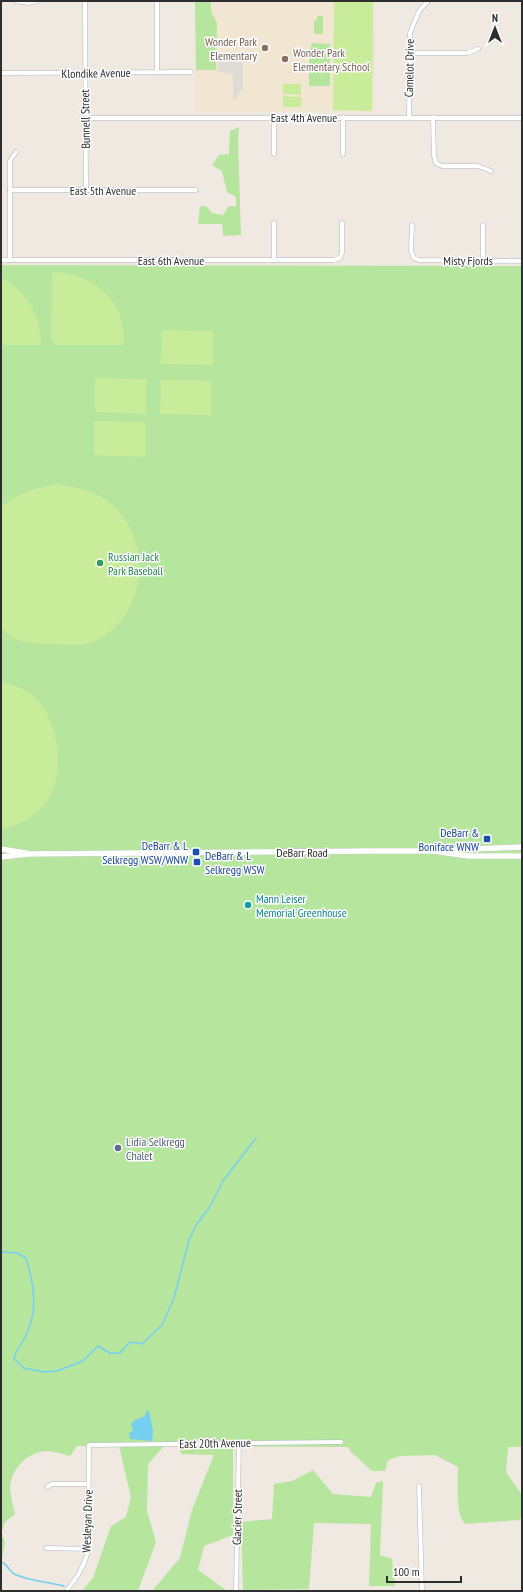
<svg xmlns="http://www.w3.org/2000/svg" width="523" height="1592" font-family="'PT Sans Narrow',sans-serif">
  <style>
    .education { fill: #f0e6d1 }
    .green { fill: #b6e59e }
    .pitch { fill: #c9ec9a }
    .plaza { fill: #dfdcd8 }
    .water { fill: #75cff0 }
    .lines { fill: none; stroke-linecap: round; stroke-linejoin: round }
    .stream { stroke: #75cff0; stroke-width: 1.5 }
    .minor-casing { stroke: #b4b7c1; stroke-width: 5 }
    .secondary-casing { stroke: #b4b7c1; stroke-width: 6 }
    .minor { stroke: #fff; stroke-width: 4 }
    .secondary { stroke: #fff; stroke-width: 5.5 }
    .education-dot { fill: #8d6e63; stroke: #fff; stroke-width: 1.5 }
    .leisure-dot { fill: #2e9e5b; stroke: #fff; stroke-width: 1.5 }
    .transit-dot { fill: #1a4fb4; stroke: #fff; stroke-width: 1.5 }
    .culture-dot { fill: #0f9aa8; stroke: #fff; stroke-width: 1.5 }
    .service-dot { fill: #5c6f8a; stroke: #fff; stroke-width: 1.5 }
    .labels { text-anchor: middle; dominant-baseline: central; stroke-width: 3; stroke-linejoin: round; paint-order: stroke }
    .education-label { font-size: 12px; fill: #785e54; stroke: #fff; text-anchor: end }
    .street-label { font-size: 12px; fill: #2e2e2e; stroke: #fff }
    .leisure-label { font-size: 12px; fill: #27864d; stroke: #fff; text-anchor: start }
    .transit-label { font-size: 12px; fill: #164399; stroke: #fff; text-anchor: end }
    .culture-label { font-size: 12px; fill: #0d838f; stroke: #fff; text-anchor: start }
    .service-label { font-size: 12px; fill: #4e5e75; stroke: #fff; text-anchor: start }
  </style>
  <rect width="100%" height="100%" fill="#efe9e1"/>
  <rect class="education" x="195" y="1" width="180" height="111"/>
  <g class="green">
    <polygon points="195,1 211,1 211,12 217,23 216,70 196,70"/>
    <polygon points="317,16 323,16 323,34 314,34 314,21 317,20"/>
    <polygon points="312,43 330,44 330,86 309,86 309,55"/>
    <polygon points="239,127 238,141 241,235 223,236 222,224 198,224 200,206 206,206 212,213 223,215 229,206 236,206 236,197 227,192 222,171 212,165 219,155 229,154 230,131"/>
    <path d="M1,265L522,266V1447H508L506,1472L522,1495V1516L520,1520L465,1524C455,1514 458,1481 458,1467L435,1455L400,1456L388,1460L385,1471H372L351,1452L348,1447L164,1446L148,1464L147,1511L156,1542L138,1591H82L93,1578L111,1526L126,1517L131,1497L119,1446H77L70,1456C60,1453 46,1449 36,1453C21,1459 10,1474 10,1489C11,1498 13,1506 15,1514L5,1522L1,1534L5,1541L1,1567Z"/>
    <polygon points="180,1449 233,1449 233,1535 204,1546 198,1570 227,1591 152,1591 180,1558 192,1510 214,1455 181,1454"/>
    <polygon points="313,1470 333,1494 371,1497 376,1483 383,1481 380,1555 392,1559 395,1586 369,1586 371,1524 314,1523 309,1589 243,1590 241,1522 272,1519 274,1484 292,1481"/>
  </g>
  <g class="pitch">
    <polygon points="334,1 373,1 372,111 333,110"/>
    <polygon points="283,84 301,84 301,95 283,94"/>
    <polygon points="283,96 301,97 301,107 283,107"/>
    <path d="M52,272C96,274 125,300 124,345H56L51,340Z"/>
    <path d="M1,278C28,292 40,315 41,345H1Z"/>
    <polygon points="162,330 213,331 213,365 161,364"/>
    <polygon points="95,378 146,379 146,414 95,412"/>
    <polygon points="161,380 212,381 211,415 160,414"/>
    <polygon points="94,421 145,422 145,457 94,455"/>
    <path d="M57,484C75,487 91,490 106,500C153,533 150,611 99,639C86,647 69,645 54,644C46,644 22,643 15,639C10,636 5,631 1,627V508C17,492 36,488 57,484Z"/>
    <path d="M1,682C10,684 22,688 30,693C59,714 67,775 46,803C36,816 16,827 1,829Z"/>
  </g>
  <polygon class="plaza" points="218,60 240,60 243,63 243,89 239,92 237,99 233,99 233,75 217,71"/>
  <polygon class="water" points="146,1411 149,1411 153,1431 152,1441 130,1439 129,1433 133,1431 131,1424 135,1420 145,1416"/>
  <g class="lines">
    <g class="stream">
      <path d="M1,1252L17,1253L26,1258C34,1284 39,1312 25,1337C21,1345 16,1350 14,1359L24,1368L44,1372L57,1371L83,1361L98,1346L110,1353H120L130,1342L142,1344L162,1325L174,1298L189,1240L196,1225L209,1208L223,1181L256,1138"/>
      <path d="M1,1562C8,1564 8,1570 14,1574C29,1581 48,1582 64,1586"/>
    </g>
    <defs>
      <g id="minor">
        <polyline points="15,1 29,3 37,1"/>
        <polyline points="85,1 86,189"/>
        <polyline points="157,1 157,72"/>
        <polyline points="409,53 467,53 478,49"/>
        <polyline points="1,73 191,72"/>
        <polyline points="343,117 343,154"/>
        <polyline points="409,117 410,33 419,11 428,1"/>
        <polyline points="433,117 434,156 436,163 442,166 478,166 491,171"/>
        <polyline points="85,118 522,118"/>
        <polyline points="274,154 274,117"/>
        <polyline points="10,190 196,190"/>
        <polyline points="412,225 411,251 414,258 419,260 522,261"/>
        <polyline points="1,260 334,260 340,258 342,253 342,223"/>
        <polyline points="10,260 10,161 16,152"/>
        <polyline points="274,260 274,223"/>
        <polyline points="483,260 483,225"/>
        <polyline points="419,1486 422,1591"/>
        <polyline points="47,1487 52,1484 88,1484"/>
        <polyline points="46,1548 88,1549"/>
        <path d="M66,1591C77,1578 84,1567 88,1551L89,1445L341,1442"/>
        <polyline points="236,1591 239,1442"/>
      </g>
      <g id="secondary">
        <polyline points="1,849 26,853"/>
        <polyline points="441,850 522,847"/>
        <polyline points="1,857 28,854 372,851 433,851 468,856 522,856"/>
      </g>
    </defs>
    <use href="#minor" class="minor-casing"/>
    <use href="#secondary" class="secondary-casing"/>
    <use href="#minor" class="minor"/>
    <use href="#secondary" class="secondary"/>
  </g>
  <g class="education-dot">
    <circle cx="265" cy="48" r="4"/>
    <circle cx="285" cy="59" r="4"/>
  </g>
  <circle class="leisure-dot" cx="100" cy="563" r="4"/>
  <g class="transit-dot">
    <rect x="483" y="835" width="8" height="8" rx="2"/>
    <rect x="192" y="848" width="8" height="8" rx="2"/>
    <rect x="193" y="858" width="8" height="8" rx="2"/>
  </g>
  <circle class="culture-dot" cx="248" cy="905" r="4"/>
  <circle class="service-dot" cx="118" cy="1148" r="4"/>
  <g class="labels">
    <g class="education-label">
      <text x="257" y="41">Wonder Park<tspan x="257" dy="14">Elementary</tspan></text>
      <text x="293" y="52" text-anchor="start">Wonder Park<tspan x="293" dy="14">Elementary School</tspan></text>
    </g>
    <g class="street-label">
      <text transform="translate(409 68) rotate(-89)">Camelot Drive</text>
      <text transform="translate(96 73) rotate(-1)">Klondike Avenue</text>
      <text x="304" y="117">East 4th Avenue</text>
      <text transform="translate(85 119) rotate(-91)">Bunnell Street</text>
      <text x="103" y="190">East 5th Avenue</text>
      <text x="171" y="260">East 6th Avenue</text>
      <text x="468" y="260">Misty Fjords</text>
      <text x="302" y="852">DeBarr Road</text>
      <text transform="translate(215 1443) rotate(-1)">East 20th Avenue</text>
      <text transform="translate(237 1517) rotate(-89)">Glacier Street</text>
      <text transform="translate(87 1521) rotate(-88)">Wesleyan Drive</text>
    </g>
    <g class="leisure-label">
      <text x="108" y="556">Russian Jack<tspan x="108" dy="14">Park Baseball</tspan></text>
    </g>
    <g class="transit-label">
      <text x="479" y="832">DeBarr &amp;<tspan x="479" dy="14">Boniface WNW</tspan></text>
      <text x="188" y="845">DeBarr &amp; L<tspan x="188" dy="14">Selkregg WSW/WNW</tspan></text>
      <text x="205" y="855" text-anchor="start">DeBarr &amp; L<tspan x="205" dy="14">Selkregg WSW</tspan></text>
    </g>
    <g class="culture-label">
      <text x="256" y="898">Mann Leiser<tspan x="256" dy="14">Memorial Greenhouse</tspan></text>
    </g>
    <g class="service-label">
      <text x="126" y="1141">Lidia Selkregg<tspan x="126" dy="14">Chalet</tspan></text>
    </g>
  </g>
  <rect width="523" height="1592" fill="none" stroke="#2e2e2e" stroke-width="4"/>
  <g transform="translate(495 28)" stroke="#ffffff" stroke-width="3" paint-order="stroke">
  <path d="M0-3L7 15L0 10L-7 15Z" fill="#2e2e2e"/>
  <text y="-6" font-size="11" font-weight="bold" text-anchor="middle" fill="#2e2e2e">N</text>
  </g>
  <path d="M387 1576v6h74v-6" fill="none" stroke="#2e2e2e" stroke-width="2"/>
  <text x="393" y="1576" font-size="12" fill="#2e2e2e" stroke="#ffffff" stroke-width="3" paint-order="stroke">100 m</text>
</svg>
